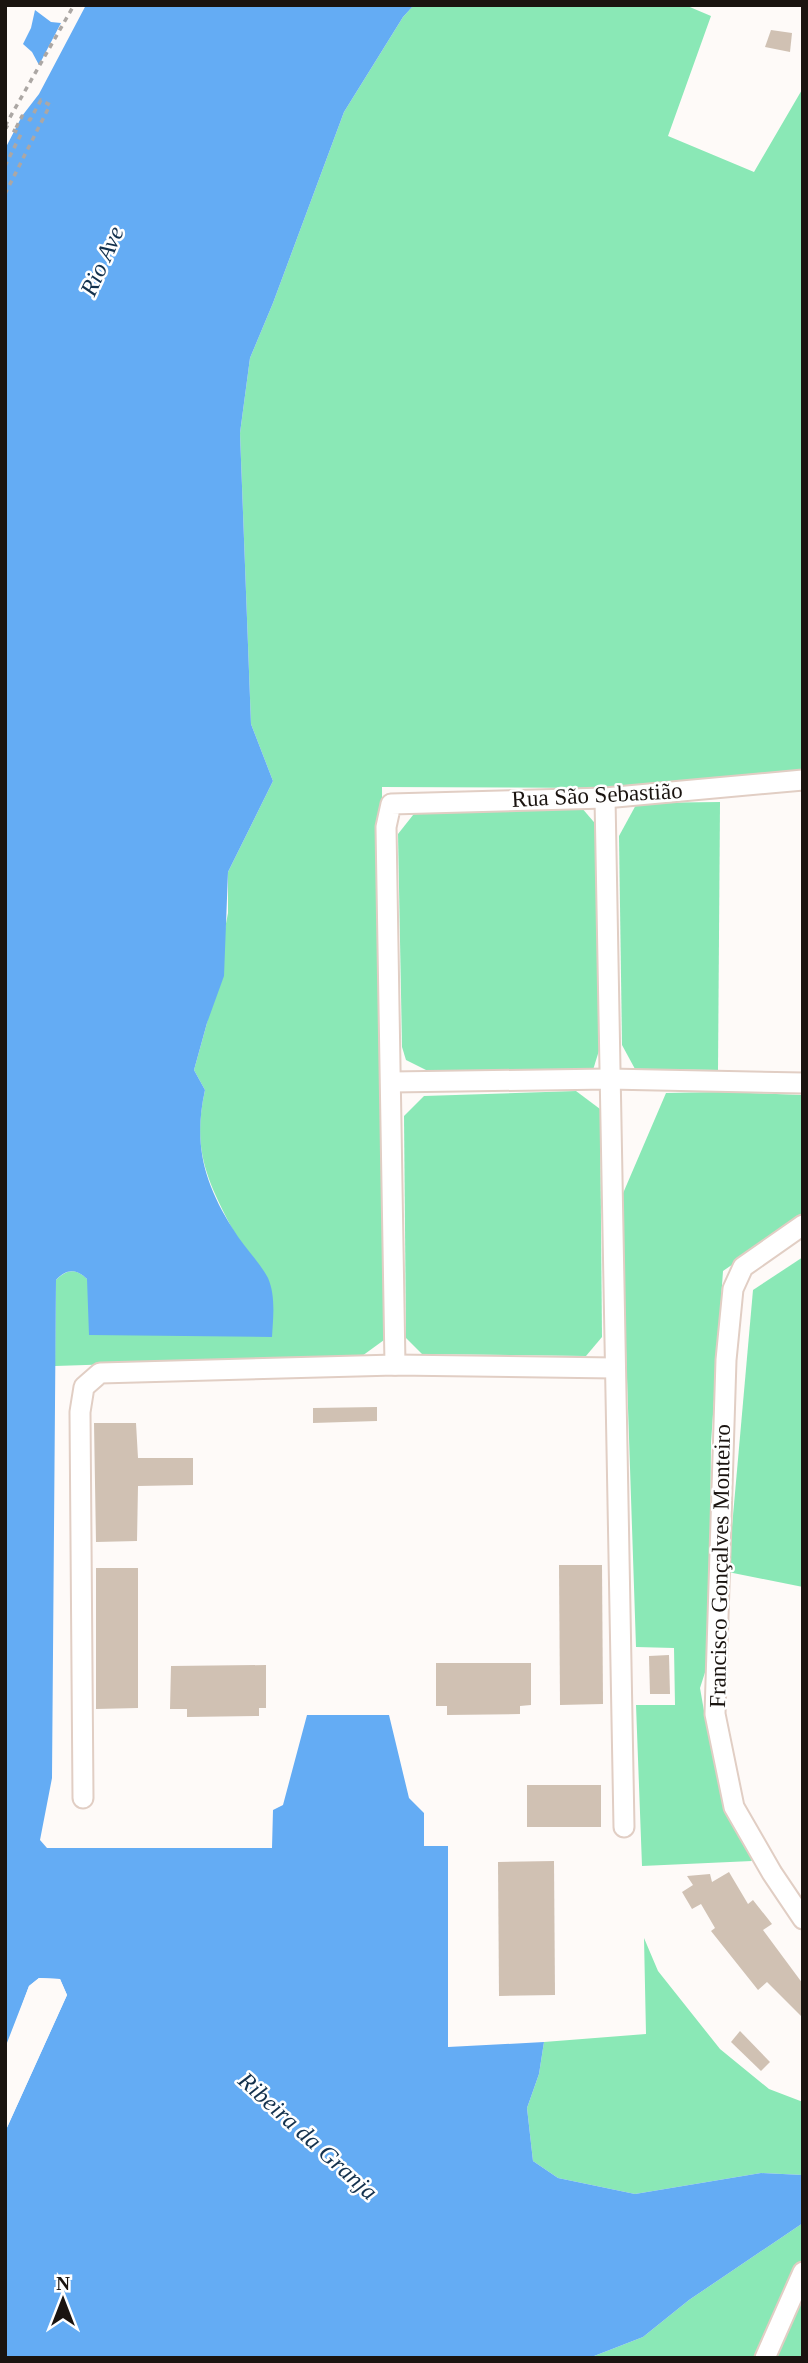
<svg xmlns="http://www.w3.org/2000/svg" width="808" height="2363" font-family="'Times New Roman',serif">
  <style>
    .green { fill: #8ae8b6 }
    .water { fill: #64acf4 }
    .pier { fill: #fefaf8 }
    .building { fill: #d0c1b3 }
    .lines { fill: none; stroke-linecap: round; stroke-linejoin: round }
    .minor-casing { stroke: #e1cec4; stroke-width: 23 }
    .path { stroke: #aca7a4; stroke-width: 3.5; stroke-dasharray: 5 5; stroke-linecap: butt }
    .minor { stroke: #fff; stroke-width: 19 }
    .labels { text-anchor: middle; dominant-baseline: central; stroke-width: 5; stroke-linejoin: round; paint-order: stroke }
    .street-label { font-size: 23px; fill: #1a1410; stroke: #fff }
    .water-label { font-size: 24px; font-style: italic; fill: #13314d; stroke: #fff }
  </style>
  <rect width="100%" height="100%" fill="#fefaf8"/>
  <g class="green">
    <path d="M414,5H685L711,16L668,136L754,172L803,88V773L598,788L382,787L384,1340L362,1356L55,1366L56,1280C67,1269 76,1268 87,1279L233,1230C206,1179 192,1148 205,1090L194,1070L207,1023L228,913V872L273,781L251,724L240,433L250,358L273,303L344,112L403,17Z"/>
    <polygon points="720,802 718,1070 635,1069 622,1045 619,836 637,803"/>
    <polygon points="581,807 599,828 601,1044 593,1070 432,1073 406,1060 402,1047 398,834 417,810"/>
    <polygon points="576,1091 600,1109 602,1337 586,1356 422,1354 406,1338 404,1116 424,1096"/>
    <polygon points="719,1092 803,1095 803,1216 723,1271 711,1443 709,1660 700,1688 707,1728 722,1790 752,1861 642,1866 636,1705 675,1705 674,1648 636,1647 621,1198 666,1093"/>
    <polygon points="803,1257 803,1587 728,1572 753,1290"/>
    <polygon points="644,1938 658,1971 720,2049 769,2089 803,2102 803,2175 761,2173 635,2194 558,2178 533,2161 527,2108 539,2074 544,2042 646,2034"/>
    <polygon points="803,2223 803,2260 758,2358 589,2358 643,2337 689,2300"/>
    <polygon points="803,2295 803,2358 775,2358"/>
  </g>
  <g class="water">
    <path d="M86,5H414L403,17L344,112L273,303L250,358L240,433L251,724L273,781L228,872L224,976L207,1023L194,1070L205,1090C193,1144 204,1183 233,1229C243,1246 259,1261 268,1278C276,1296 273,1319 272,1337L89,1335L87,1279C76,1268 66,1269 56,1280L52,1778L40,1840L47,1848H272L273,1810L283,1805L307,1715H389L409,1798L424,1813V1846H448V2047L544,2042L539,2074L527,2108L533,2161L558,2178L635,2194L761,2173L803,2175V2223L689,2300L643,2337L589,2358H5V2132L67,1995L60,1979L39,1978L29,1986L5,2048V149L22,116L39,94Z"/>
    <polygon points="35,10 51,22 61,23 39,65 32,52 23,44 31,28"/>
  </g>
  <polygon class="pier" points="39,1978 60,1979 67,1995 5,2132 5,2123 63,1995 57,1982 40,1981 32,1989 9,2049 5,2052 29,1986"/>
  <g class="building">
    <polygon points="771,30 792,33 790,52 765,47"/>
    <polygon points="377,1407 377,1421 313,1423 313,1408"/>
    <polygon points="94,1423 136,1423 138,1458 193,1458 193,1485 138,1486 137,1541 96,1542"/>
    <polygon points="559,1565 602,1565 603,1704 560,1705"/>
    <polygon points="96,1568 138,1568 138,1708 96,1709"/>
    <polygon points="669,1655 670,1694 650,1694 649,1656"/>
    <polygon points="436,1663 531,1663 531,1705 520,1706 520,1714 447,1715 447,1706 436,1706"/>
    <polygon points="266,1665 266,1708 259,1708 259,1716 187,1717 187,1709 170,1709 171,1666"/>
    <rect x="527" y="1785" width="74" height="42"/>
    <polygon points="554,1861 555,1995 499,1996 498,1862"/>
    <polygon points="729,1872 748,1904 753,1900 772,1924 763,1930 803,1984 803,2018 767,1982 758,1990 711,1931 715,1928 701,1904 692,1909 682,1892 693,1885 687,1876 710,1874 712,1882"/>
    <polygon points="740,2031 770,2062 761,2071 731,2042"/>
  </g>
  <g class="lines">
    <defs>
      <g id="minor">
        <polyline points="605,798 624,1827"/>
        <polyline points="392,1082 609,1079 803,1083"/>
        <polyline points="803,1225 743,1267 733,1289 726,1360 715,1714 734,1807 772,1873 803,1919"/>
        <polyline points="395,1365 386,827 391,804 605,798 803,780"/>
        <polyline points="83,1798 80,1412 84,1387 100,1373 395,1365 614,1368"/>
        <polyline points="765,2358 803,2272"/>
      </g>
    </defs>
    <use href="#minor" class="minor-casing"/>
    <g class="path">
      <polyline points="5,126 74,5"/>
      <polyline points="5,166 21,134 5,126"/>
      <polyline points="5,194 50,105 41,100 30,120 22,116 15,130"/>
    </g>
    <use href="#minor" class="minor"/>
  </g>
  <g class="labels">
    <g class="street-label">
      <text transform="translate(597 795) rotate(-3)">Rua São Sebastião</text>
      <text transform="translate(720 1566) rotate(-89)">Francisco Gonçalves Monteiro</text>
    </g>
    <g class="water-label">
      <text transform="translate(102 261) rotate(-66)">Rio Ave</text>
      <text transform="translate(308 2136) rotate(42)">Ribeira da Granja</text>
    </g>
  </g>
  <rect width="808" height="2363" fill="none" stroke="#1a1410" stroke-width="14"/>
  <g transform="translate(63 2300)" stroke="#ffffff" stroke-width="5" paint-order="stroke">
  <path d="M0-5L12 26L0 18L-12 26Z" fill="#1a1410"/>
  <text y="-10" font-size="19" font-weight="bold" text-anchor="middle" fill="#1a1410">N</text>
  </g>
</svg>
